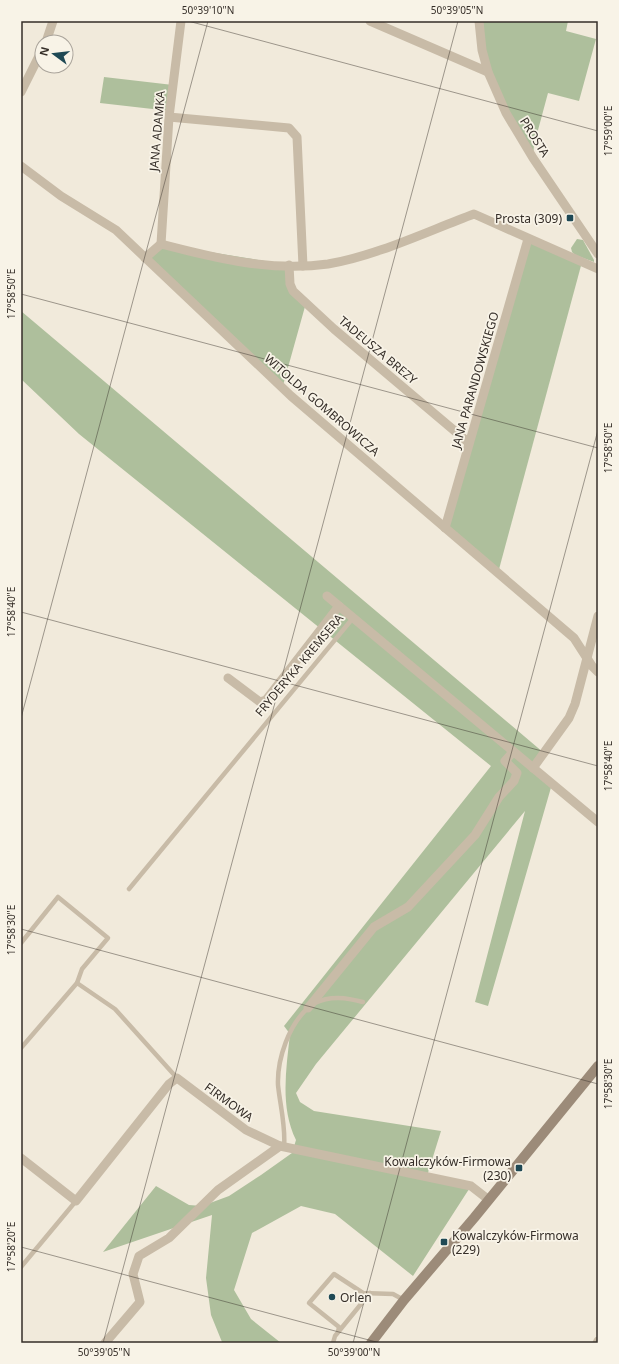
<svg xmlns="http://www.w3.org/2000/svg" width="619" height="1364" font-family="'Noto Sans',sans-serif">
  <style>
    .green { fill: #aebf9c }
    .lines { fill: none; stroke-linecap: round; stroke-linejoin: round }
    .service { stroke: #c8bba7; stroke-width: 4.5 }
    .minor { stroke: #c8bba7; stroke-width: 9 }
    .secondary { stroke: #9c8b79; stroke-width: 10 }
    .ticks { fill: none; stroke: #352e28; stroke-width: 1; stroke-opacity: 0.45 }
    .poi-dot { fill: #1f4955; stroke: #f8f3e7; stroke-width: 1.5 }
    .labels { text-anchor: middle; dominant-baseline: central; stroke-width: 3.5; stroke-linejoin: round; paint-order: stroke }
    .street-label { font-size: 12px; fill: #352e28; stroke: #f8f3e7 }
    .poi-label { font-size: 12px; fill: #352e28; stroke: #f8f3e7; text-anchor: end }
    .neatline { fill: none; stroke: #352e28; stroke-width: 1.5 }
    .ticks-label { font-size: 10px; text-anchor: middle; fill: #352e28 }
  </style>
  <rect width="100%" height="100%" fill="#f1eadb"/>
  <g class="green">
    <polygon points="479,21 568,21 566,31 596,39 579,101 548,93 534,145 533,158 488,72"/>
    <polygon points="104,77 173,85 170,111 100,103"/>
    <polygon points="528,239 582,262 498,573 445,528"/>
    <polygon points="577,239 583,240 594,260 594,262 575,255 572,252 571,248"/>
    <polygon points="161,244 289,265 290,284 306,303 282,389 145,258"/>
    <path d="M21,311L544,753L533,768L552,784L488,1006L475,1002L525,811L316,1064L296,1093L300,1102L314,1111L441,1131L427,1176L471,1186L413,1276L335,1214L301,1206L252,1233L234,1290L251,1319L281,1343L222,1342L211,1315L206,1278L212,1215L103,1252L156,1186L189,1205L202,1206L229,1196L261,1175L292,1153L296,1140C280,1107 286,1070 290,1034L284,1026L491,766L79,434L21,379Z"/>
  </g>
  <g class="lines">
    <g class="service">
      <polyline points="129,889 353,618"/>
      <polyline points="21,943 58,897 108,938 82,969 77,983"/>
      <path d="M315,1003C331,995 347,998 363,1002"/>
      <polyline points="21,1048 77,983 115,1009 177,1078"/>
      <path d="M284,1147C286,1127 280,1105 278,1085C277,1059 289,1024 309,1007"/>
      <polyline points="21,1267 76,1201"/>
      <polyline points="338,1332 339,1327 309,1303 334,1274 363,1293 393,1294 404,1300"/>
      <polyline points="333,1343 335,1336 370,1293"/>
    </g>
    <g class="minor">
      <polyline points="370,21 488,72"/>
      <polyline points="479,21 482,50 488,72 506,113 533,158 598,254"/>
      <polyline points="46,42 53,21"/>
      <polyline points="21,92 42,50"/>
      <polyline points="169,117 289,128 297,137 303,266"/>
      <polyline points="21,166 61,196 116,230 291,396 574,638 592,666 598,672"/>
      <polyline points="161,244 169,117 181,21"/>
      <path d="M145,258L161,244C215,258 271,272 328,264C376,256 428,231 474,214L598,269"/>
      <polyline points="289,265 290,284 293,291 334,329 469,443"/>
      <polyline points="445,528 528,239"/>
      <polyline points="327,596 598,822"/>
      <polyline points="228,678 260,702 266,700 339,606"/>
      <polyline points="533,768 569,718 575,704 598,616"/>
      <polyline points="308,1008 374,927 408,907 475,835 499,797 514,781 517,773 505,761 513,752"/>
      <polyline points="21,1158 76,1201 169,1084 177,1078 246,1130 280,1146 471,1186 489,1200"/>
      <polyline points="105,1343 140,1302 133,1274 139,1256 169,1238 218,1190 280,1146"/>
      <polyline points="597,1343 598,1341"/>
    </g>
    <polyline class="secondary" points="371,1343 404,1300 474,1218 598,1066"/>
  </g>
  <path class="ticks" d="M188,21L598,131M21,294L598,448M21,612L598,766M21,718L208,21M21,929L598,1084M21,1247L380,1343M103,1343L458,21M353,1343L598,430"/>
  <g class="poi-dot">
    <rect x="566" y="214" width="8" height="8" rx="2"/>
    <rect x="515" y="1164" width="8" height="8" rx="2"/>
    <rect x="440" y="1238" width="8" height="8" rx="2"/>
    <circle cx="332" cy="1297" r="4"/>
  </g>
  <g class="labels">
    <g class="street-label">
      <text transform="translate(157 131) rotate(-85)">JANA ADAMKA</text>
      <text transform="translate(535 137) rotate(58)">PROSTA</text>
      <text transform="translate(378 350) rotate(40)">TADEUSZA BREZY</text>
      <text transform="translate(475 380) rotate(-74)">JANA PARANDOWSKIEGO</text>
      <text transform="translate(322 405) rotate(41)">WITOLDA GOMBROWICZA</text>
      <text transform="translate(299 665) rotate(-50)">FRYDERYKA KREMSERA</text>
      <text transform="translate(229 1102) rotate(36)">FIRMOWA</text>
    </g>
    <g class="poi-label">
      <text x="562" y="218">Prosta (309)</text>
      <text x="511" y="1161">Kowalczyków-Firmowa<tspan x="511" dy="14">(230)</tspan></text>
      <text x="452" y="1235" text-anchor="start">Kowalczyków-Firmowa<tspan x="452" dy="14">(229)</tspan></text>
      <text x="340" y="1297" text-anchor="start">Orlen</text>
    </g>
  </g>
  <rect width="619" height="1364" fill="none" stroke="#f8f3e7" stroke-width="44"/>
  <g transform="translate(54 54) rotate(285)"><circle r="19" fill="#f8f3e7" stroke="#aaa49b"/>
  <path d="M0-3L7 15L0 10L-7 15Z" fill="#1f4955"/>
  <text y="-6" font-size="11" font-weight="bold" text-anchor="middle" fill="#352e28">N</text>
  </g>
  <rect x="22" y="22" width="575" height="1320" class="neatline"/>
  <g class="ticks-label">
    <text x="208" y="14">50°39'10"N</text>
    <text x="457" y="14">50°39'05"N</text>
    <text transform="translate(608 131) rotate(-90)" y="4">17°59'00"E</text>
    <text transform="translate(11 294) rotate(-90)" y="4">17°58'50"E</text>
    <text transform="translate(608 448) rotate(-90)" y="4">17°58'50"E</text>
    <text transform="translate(11 612) rotate(-90)" y="4">17°58'40"E</text>
    <text transform="translate(608 766) rotate(-90)" y="4">17°58'40"E</text>
    <text transform="translate(11 930) rotate(-90)" y="4">17°58'30"E</text>
    <text transform="translate(608 1084) rotate(-90)" y="4">17°58'30"E</text>
    <text transform="translate(11 1247) rotate(-90)" y="4">17°58'20"E</text>
    <text x="104" y="1356">50°39'05"N</text>
    <text x="354" y="1356">50°39'00"N</text>
  </g>
</svg>
